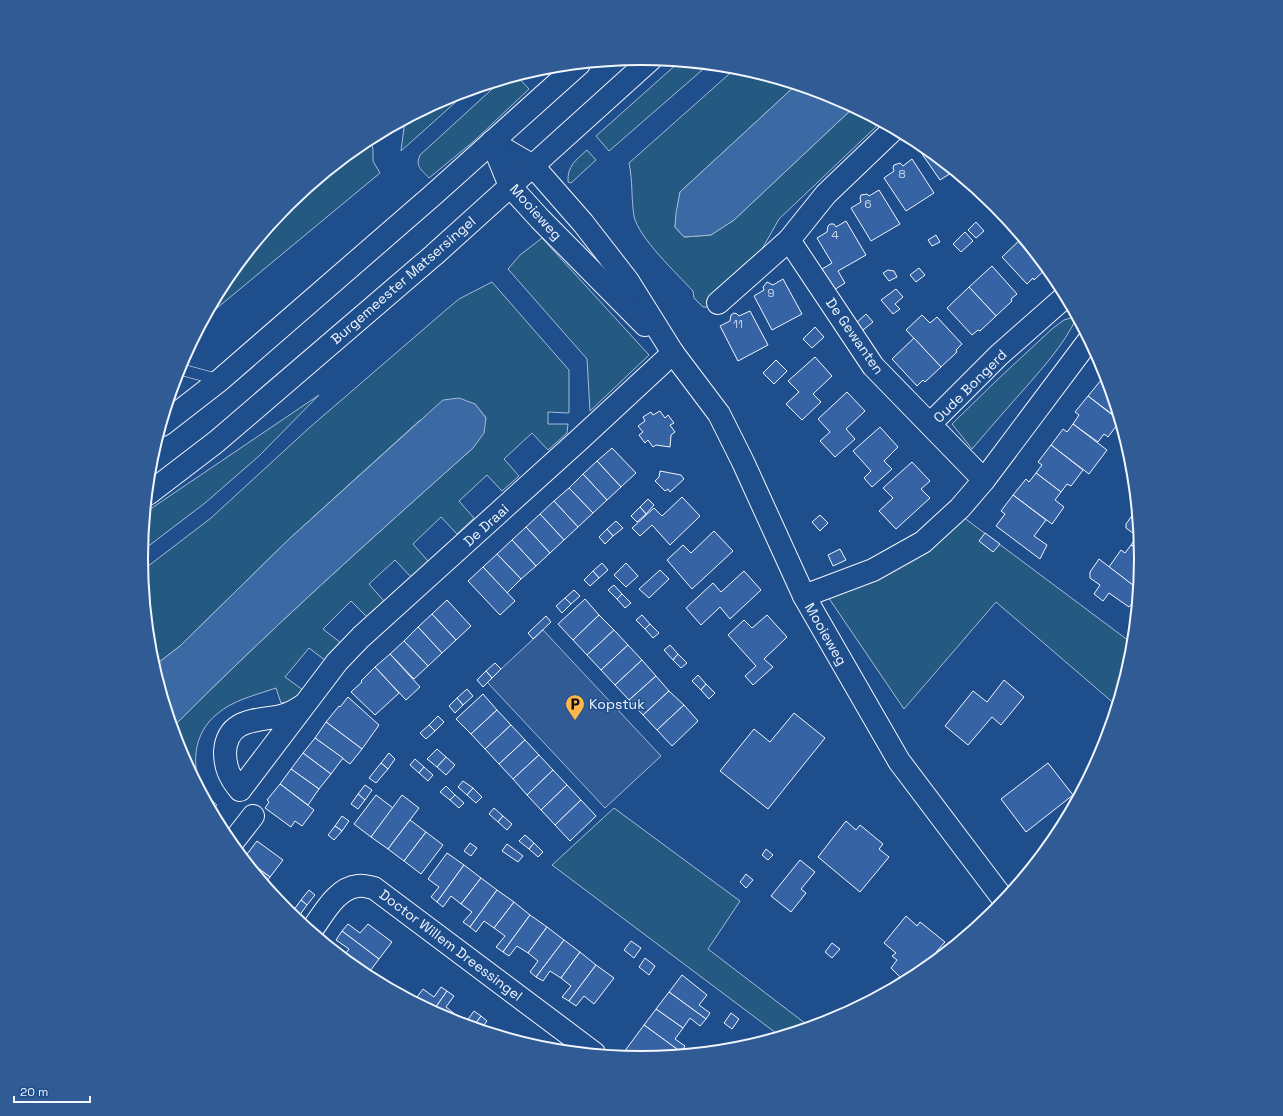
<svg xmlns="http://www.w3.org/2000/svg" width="1283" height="1116" font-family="'Space Grotesk',sans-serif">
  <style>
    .green { fill: #245a82; stroke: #a8bbd7 }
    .parking { fill: #305b95; stroke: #a8bbd7 }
    .water { fill: #3b69a3; stroke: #a8bbd7 }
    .building { fill: #3563a3; stroke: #f2f6ff }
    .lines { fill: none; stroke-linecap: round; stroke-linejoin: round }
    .lane-casing { stroke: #f2f6ff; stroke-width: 12 }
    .street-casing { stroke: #f2f6ff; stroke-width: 24 }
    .secondary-casing { stroke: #f2f6ff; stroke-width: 24 }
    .lane { stroke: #1f4e8c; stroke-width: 11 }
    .street { stroke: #1f4e8c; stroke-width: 22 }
    .secondary { stroke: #1f4e8c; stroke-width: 22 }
    .labels { text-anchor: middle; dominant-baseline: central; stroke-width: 3; stroke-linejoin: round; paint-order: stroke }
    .number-label { font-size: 12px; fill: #c3d1e8 }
    .street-label { font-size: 14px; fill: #f2f6ff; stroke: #1f4e8c }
    .poi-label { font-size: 14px; fill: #f2f6ff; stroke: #1f4e8c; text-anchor: start }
    .rim { fill: none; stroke: #f2f6ff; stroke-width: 2 }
  </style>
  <rect width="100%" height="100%" fill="#1f4e8c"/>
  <g class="green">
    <polygon points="679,62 708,65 609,151 596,136"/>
    <path d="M737,67L796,85L680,192L675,227L684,237L711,235L734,220L854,107L881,122L779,219L757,258L708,307H703L694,298L693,291C677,274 638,237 634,216C631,198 633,182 629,163Z"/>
    <path d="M517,76L529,89L474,141L429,178C421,169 415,167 420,155L502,80Z"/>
    <polygon points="468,91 401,151 405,120 450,96"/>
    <polygon points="370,139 373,149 373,161 380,173 205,318 226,280 288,204 364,142"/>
    <path d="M587,150L596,160L571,183L568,182C567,166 576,160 587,150Z"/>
    <polygon points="542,238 649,355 590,411 587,359 508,269 520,255"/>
    <path d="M492,282L569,370V413L548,412V424H568L567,433L548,450L532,433L504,459L519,476L502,491L487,475L459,501L474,518L457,534L441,517L413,544L428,561L411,577L395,560L369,584L384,601L367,617L351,601L323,629L341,643L326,661L309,648L285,677L303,690L293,701L281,703L276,688C256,695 233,700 217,714C193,733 189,769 206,794C209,798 213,801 217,805L214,809L209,805L179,749L173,727C269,630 371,539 473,448L486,418L475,404L419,421L288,540L180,646L154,666L151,655L143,570L211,518L309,428L447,309L459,299Z"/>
    <path d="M1071,318L1076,319C1064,344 1045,365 1027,386C1008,407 990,428 972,449L952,424L997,380L1053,328L1064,320Z"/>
    <polygon points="319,395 259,456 205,503 142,551 146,512"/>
    <polygon points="959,514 1133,644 1132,656 1117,706 996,602 904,709 828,597"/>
    <polygon points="614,808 740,901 708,949 810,1027 780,1036 552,865"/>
  </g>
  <polygon class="parking" points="543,630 661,756 605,808 487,682"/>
  <g class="water">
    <polygon points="796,85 833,96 854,107 734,220 711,235 684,237 675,227 676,213 680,192"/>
    <path d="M459,398L475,404L486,418L484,433L473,448C371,539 269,630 173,727L154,666L180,646L288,540L443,400Z"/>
  </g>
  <g class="building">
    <polygon points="922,145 954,171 940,180 918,148"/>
    <polygon points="912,159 934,193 906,211 884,178 894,171 893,168 894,165 900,163 903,166"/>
    <polygon points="879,190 900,224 871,241 851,208 861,202 860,198 861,195 867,194 869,196"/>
    <polygon points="985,196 995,204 991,207 986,206 983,202"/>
    <polygon points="846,221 866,255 838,271 845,283 834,290 822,269 832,263 817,238 827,232 828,226 830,224 834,224 836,227"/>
    <polygon points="976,222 984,231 976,238 968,230"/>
    <polygon points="965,232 973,241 961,252 953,244"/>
    <polygon points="936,235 940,242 932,246 928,240"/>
    <polygon points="1022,238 1047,268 1034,280 1033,278 1027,284 1002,257"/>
    <polygon points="992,266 1017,294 1011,299 1012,301 996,316 969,287"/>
    <polygon points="919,268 925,275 916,282 910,275"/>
    <polygon points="888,270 894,271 897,277 889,281 883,273"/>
    <polygon points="783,279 802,314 772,330 754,296 764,290 763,287 767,282 773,285"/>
    <polygon points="969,287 996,316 980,331 978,330 972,335 947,308"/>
    <polygon points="896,289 903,297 895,304 900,309 893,314 881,300"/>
    <polygon points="750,311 768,345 738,361 720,326 730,321 731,315 734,313 737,314 739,316"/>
    <polygon points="866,314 873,322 863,330 856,323"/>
    <polygon points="922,315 930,323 937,317 962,344 956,350 957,352 941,367 906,330"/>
    <polygon points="815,327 824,337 812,348 803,339"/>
    <polygon points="914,338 941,367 925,382 923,380 917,386 892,359"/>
    <polygon points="815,357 832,376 813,394 821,402 802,420 786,404 799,392 788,381"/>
    <polygon points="776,360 787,371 774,384 763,373"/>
    <polygon points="1106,374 1120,420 1088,396"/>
    <polygon points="847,392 865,411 846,429 855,439 835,457 820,441 830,432 818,419"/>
    <polygon points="1088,396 1120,421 1108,437 1104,434 1098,442 1073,424 1079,415 1075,412"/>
    <polygon points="660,411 665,418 668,415 674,423 670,425 675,432 671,435 670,447 656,445 653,447 648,440 645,443 639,435 643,432 638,426 645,421 643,417 651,412 653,415"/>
    <polygon points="1073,424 1107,450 1089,474 1051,445 1063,429 1067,432"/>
    <polygon points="880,427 898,447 884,461 892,469 872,487 864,478 871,471 853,451"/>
    <polygon points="1051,445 1083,470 1071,486 1067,484 1061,492 1036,473 1042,465 1038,462"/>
    <polygon points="612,448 636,473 621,487 597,461"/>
    <polygon points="597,461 621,487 607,500 583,474"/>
    <polygon points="912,462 930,481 921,489 930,498 896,529 879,511 893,498 883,488"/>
    <polygon points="660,471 681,475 684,479 670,492 668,489 665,491 655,481 659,477"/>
    <polygon points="1036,473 1061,492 1055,500 1064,507 1052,524 1013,495 1026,479 1029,482"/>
    <polygon points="583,474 607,500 593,513 569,488"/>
    <polygon points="569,488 593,513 578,527 554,501"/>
    <polygon points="1013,495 1046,520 1034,536 1047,545 1040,559 996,526 1005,514 1001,511"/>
    <polygon points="682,497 700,516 670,545 652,525 640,536 632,528 654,508 662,516"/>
    <polygon points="648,499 654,505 646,514 640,507"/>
    <polygon points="554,501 578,527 564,540 540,514"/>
    <polygon points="640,507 646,514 637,522 631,516"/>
    <polygon points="1136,510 1137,510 1140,551 1131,545 1137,536 1126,528 1126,524"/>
    <polygon points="540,514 564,540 550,553 526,527"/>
    <polygon points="820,515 828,523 820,531 812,522"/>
    <polygon points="616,521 623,528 613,536 607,529"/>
    <polygon points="526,527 550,553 536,566 512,540"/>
    <polygon points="607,529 613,536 605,544 599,537"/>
    <polygon points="714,531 733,551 692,589 667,560 683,545 691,553"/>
    <polygon points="985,533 1000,544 993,552 979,541"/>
    <polygon points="512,540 536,566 521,579 497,554"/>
    <polygon points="1131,545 1140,551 1134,560 1141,565 1138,589 1109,567 1121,550 1125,553"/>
    <polygon points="840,549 846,560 833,566 828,555"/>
    <polygon points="497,554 521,579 507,593 483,567"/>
    <polygon points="1099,559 1138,589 1138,596 1129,607 1109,593 1103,601 1094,594 1100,585 1090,578 1090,572"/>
    <polygon points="602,563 608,570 599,578 593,571"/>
    <polygon points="626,563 638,576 626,587 614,575"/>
    <polygon points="483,567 515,601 500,615 468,581"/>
    <polygon points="660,570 669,579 649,598 639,589"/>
    <polygon points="593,571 599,578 590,586 584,580"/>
    <polygon points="744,571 761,590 730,619 720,607 701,625 686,608 713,583 721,592"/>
    <polygon points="614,585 622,594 617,599 608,590"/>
    <polygon points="574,590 580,596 571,604 565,598"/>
    <polygon points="622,594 631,603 625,608 617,599"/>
    <polygon points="565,598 571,604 562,613 556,606"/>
    <polygon points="585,599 599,615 573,640 558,624"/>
    <polygon points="447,600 471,626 456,640 432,614"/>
    <polygon points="432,614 456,640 442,653 418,627"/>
    <polygon points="599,615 614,630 587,655 573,640"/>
    <polygon points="642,615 650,624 645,629 636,620"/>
    <polygon points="767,615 787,637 764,659 773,667 753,685 745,676 756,666 728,635 744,620 752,628"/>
    <polygon points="546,616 551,622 533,639 528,633"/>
    <polygon points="650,624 659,633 653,638 645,629"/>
    <polygon points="418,627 442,653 428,666 404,641"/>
    <polygon points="614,630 628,645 601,670 587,655"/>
    <polygon points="404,641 428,666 414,679 390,654"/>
    <polygon points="628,645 642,660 615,685 601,670"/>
    <polygon points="670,645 678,654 673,660 664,650"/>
    <polygon points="390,654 420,687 406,700 375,667"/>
    <polygon points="678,654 687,663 681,668 673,660"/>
    <polygon points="642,660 656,676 629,700 615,685"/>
    <polygon points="495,663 501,669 492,678 486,671"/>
    <polygon points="375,667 399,693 375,715 351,692 362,682 361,681"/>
    <polygon points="486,671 492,678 483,687 477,680"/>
    <polygon points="698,675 706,684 701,690 692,681"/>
    <polygon points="656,676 669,691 643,715 629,700"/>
    <polygon points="1004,680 1024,697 1001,725 992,717 968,745 945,726 973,691 987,702"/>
    <polygon points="706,684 715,693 709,699 701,690"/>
    <polygon points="467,689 473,696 463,705 457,698"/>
    <polygon points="669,691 684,705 657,730 643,715"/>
    <polygon points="483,694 497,710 471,734 456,719"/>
    <polygon points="348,697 379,725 362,749 326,722 339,706 340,707"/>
    <polygon points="457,698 463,705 455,713 449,706"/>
    <polygon points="684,705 698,721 672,746 657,730"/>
    <polygon points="497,710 511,725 485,749 471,734"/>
    <polygon points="794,713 825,738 768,809 720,771 754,729 770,742"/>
    <polygon points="438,716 444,722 435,731 429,725"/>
    <polygon points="326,722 362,749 350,764 315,738"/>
    <polygon points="429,725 435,731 426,739 420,733"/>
    <polygon points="511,725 525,740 499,764 485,749"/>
    <polygon points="315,738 343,758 331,774 303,753"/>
    <polygon points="525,740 539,755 513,779 499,764"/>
    <polygon points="437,749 446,757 437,767 427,759"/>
    <polygon points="303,753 331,774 319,789 291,769"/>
    <polygon points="389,753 395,759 388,769 381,763"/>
    <polygon points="539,755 553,770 527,795 513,779"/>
    <polygon points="446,757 455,765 446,775 437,767"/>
    <polygon points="415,759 424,767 419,773 410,765"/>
    <polygon points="381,763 388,769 376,783 369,778"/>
    <polygon points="1048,763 1073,795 1026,832 1001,799"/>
    <polygon points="424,767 433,775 428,781 419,773"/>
    <polygon points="291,769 319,789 308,805 280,784"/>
    <polygon points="553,770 567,785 541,810 527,795"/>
    <polygon points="463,781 473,788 467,795 458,787"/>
    <polygon points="280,784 314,810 302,826 295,821 291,827 265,808 269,802 267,800"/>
    <polygon points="365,785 372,790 365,800 358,794"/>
    <polygon points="567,785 581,800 555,825 541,810"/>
    <polygon points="446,786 455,795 450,800 440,792"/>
    <polygon points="473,788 482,797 476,803 467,795"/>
    <polygon points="358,794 365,800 358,809 351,804"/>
    <polygon points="376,795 393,808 371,837 354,824"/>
    <polygon points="402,795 419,808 388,849 371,837"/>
    <polygon points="455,795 464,803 459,808 450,800"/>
    <polygon points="581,800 596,816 570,841 555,825"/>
    <polygon points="494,808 503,816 498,822 489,814"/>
    <polygon points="342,816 349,821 342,831 335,826"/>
    <polygon points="503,816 512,824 507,830 498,822"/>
    <polygon points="410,820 426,832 404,861 388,849"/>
    <polygon points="846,821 856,830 860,825 883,844 879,849 889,857 860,892 818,857"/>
    <polygon points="335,826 342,831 334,840 328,835"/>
    <polygon points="426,832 443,845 421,874 404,861"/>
    <polygon points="525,835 534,843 529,849 519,841"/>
    <polygon points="257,841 283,860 270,877 244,858"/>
    <polygon points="470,843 477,848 471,856 464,851"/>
    <polygon points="534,843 543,852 538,857 529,849"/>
    <polygon points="507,844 523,856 518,862 502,851"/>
    <polygon points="766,849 773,855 768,860 762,855"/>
    <polygon points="447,853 464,865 437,902 431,897 439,887 428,879"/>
    <polygon points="244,858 270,877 265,884"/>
    <polygon points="800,860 815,872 801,889 806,893 791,912 771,896"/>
    <polygon points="464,865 481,878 461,904 451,896 443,907 437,902"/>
    <polygon points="746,874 753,880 746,888 740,882"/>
    <polygon points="481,878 497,890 470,927 463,922 472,912 461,904"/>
    <polygon points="309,890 315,895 307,905 301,900"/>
    <polygon points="497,890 514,902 494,928 484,921 476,932 470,927"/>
    <polygon points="301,900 307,905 299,916 293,911"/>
    <polygon points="514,902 530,915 503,952 496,947 505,936 494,928"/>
    <polygon points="530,915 547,927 528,953 517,946 509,956 503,952"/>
    <polygon points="906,916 917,926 920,922 945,942 936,952 941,956 927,968 925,966 917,975 916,975 912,972 905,980 900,977 891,968 897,960 892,956 896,953 884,943"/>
    <polygon points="348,924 360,933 368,924 392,942 379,959 342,931"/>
    <polygon points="547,927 564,940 536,977 530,972 538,961 528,953"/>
    <polygon points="342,931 379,959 367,975 343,957 349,949 336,940"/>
    <polygon points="564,940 580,952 561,978 550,971 543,981 536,977"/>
    <polygon points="631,941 641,948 634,958 624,950"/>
    <polygon points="832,943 840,949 832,958 825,952"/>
    <polygon points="580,952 596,965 569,1001 562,997 571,986 561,978"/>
    <polygon points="645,958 655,966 649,975 639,967"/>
    <polygon points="596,965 614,978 594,1004 584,996 576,1006 569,1001"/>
    <polygon points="682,975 707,995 699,1005 710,1013 706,1019 669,992"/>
    <polygon points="441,987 447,991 433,1011 414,1001 423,989 434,997"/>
    <polygon points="447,991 454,996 446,1007 456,1015 452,1020 433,1011"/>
    <polygon points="669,992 706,1019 700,1026 690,1018 683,1028 656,1009"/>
    <polygon points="656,1009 683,1028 675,1039 685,1046 681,1052 644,1025"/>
    <polygon points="474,1011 481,1016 473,1027 452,1020 456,1015 466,1022"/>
    <polygon points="731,1013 739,1019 732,1029 724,1023"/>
    <polygon points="481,1016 487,1021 481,1029 473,1027"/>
    <polygon points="644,1025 681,1052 680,1054 670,1055 665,1052 662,1056 641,1058 630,1057 624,1052"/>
  </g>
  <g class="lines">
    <defs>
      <polyline id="lane" points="179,369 220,380"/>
      <g id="street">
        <polyline points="492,142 533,166 583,223 628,281 673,353 719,414 743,462 804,596 899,761 1004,900"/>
        <polyline points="492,142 510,186 540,219 645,325"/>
        <polyline points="789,240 873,366 984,480 1089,340"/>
        <polyline points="718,303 789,240 826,194 894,129"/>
        <polyline points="930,424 999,355 1066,296"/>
        <polyline points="804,596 873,570 923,542 960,508 984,480"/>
        <path d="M305,704C298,709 290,714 281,716C257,721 227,718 225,752C225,768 230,778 240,790L337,662L361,637L579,440L673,353"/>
        <polyline points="232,843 253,816"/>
        <path d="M311,931C323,915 336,888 358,886C363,885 369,887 374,888L594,1053"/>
      </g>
      <g id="secondary">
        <polyline points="162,425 220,380 433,195 579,64"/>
        <polyline points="148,494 216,442 434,255 651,59"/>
      </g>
    </defs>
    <use href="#lane" class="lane-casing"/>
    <use href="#street" class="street-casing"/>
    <use href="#secondary" class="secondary-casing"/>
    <use href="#lane" class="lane"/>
    <use href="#street" class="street"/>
    <use href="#secondary" class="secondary"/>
  </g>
  <defs>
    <symbol id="parking-pin" viewBox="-11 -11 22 30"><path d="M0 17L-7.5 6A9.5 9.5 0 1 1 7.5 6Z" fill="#ffb74d" stroke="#1f4e8c"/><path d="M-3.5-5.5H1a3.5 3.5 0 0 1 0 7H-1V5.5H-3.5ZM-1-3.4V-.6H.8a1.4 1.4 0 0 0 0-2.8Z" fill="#111"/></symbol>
  </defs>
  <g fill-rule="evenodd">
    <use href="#parking-pin" x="564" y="693" width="22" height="30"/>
  </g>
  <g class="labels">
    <g class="number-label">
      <text x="902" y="174">8</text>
      <text x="868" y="204">6</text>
      <text x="835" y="235">4</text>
      <text x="771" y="293">9</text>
      <text x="738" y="324">11</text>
    </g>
    <g class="street-label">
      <text transform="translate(536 212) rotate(48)">Mooieweg</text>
      <text transform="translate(403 280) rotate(-41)">Burgemeester Matsersingel</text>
      <text transform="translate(855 336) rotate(55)">De Gewanten</text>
      <text transform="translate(970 386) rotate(-45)">Oude Bongerd</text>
      <text transform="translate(486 525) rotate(-42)">De Draai</text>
      <text transform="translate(826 634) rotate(60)">Mooieweg</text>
      <text transform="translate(451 945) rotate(37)">Doctor Willem Dreessingel</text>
    </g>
    <g class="poi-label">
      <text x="589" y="704">Kopstuk</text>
    </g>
  </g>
  <path d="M0 0H1283V1116H0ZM148 558a493 493 0 1 1 986 0a493 493 0 1 1-986 0Z" fill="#305b95" fill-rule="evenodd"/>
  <path class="rim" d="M148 558a493 493 0 1 1 986 0a493 493 0 1 1-986 0Z"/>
  <path d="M14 1096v6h76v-6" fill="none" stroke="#f2f6ff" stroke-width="2"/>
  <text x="20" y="1096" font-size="12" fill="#f2f6ff" stroke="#1f4e8c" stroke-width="3" paint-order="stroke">20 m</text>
</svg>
